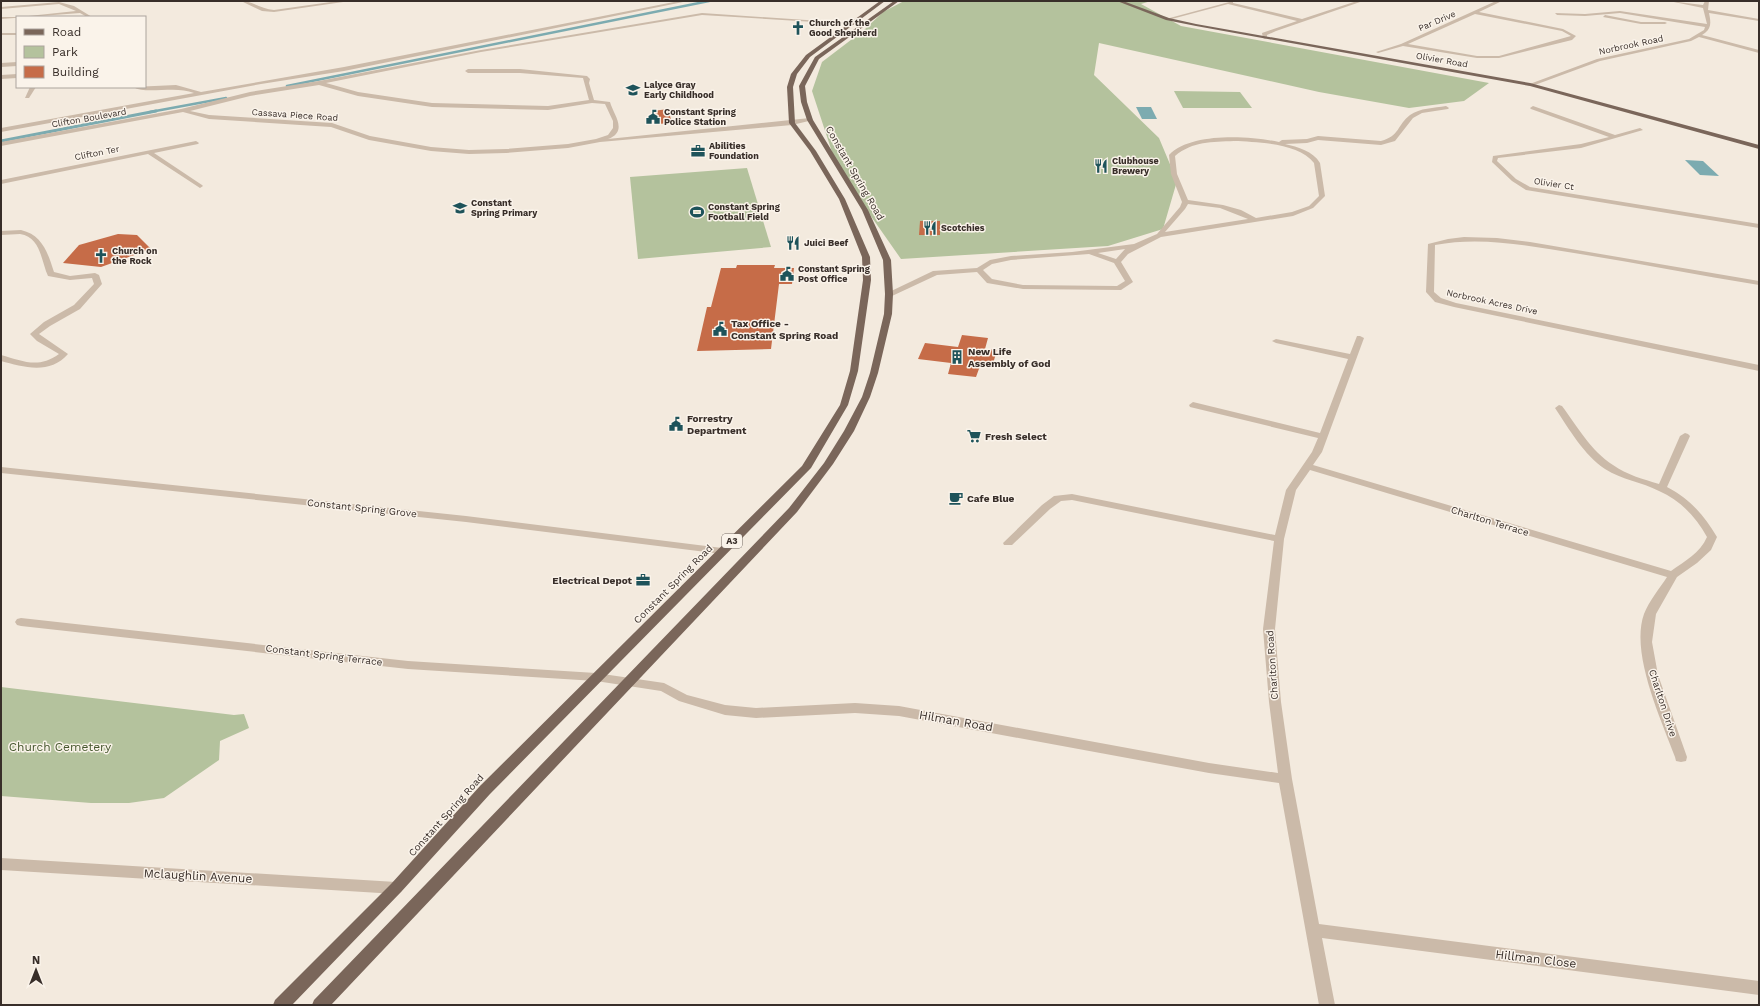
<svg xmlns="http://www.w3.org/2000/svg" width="1760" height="1006" font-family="'Work Sans',sans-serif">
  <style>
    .green { fill: #b4c29d }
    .water { fill: #7cabb0 }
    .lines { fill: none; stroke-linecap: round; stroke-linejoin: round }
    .stream-far1 { stroke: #7cabb0; stroke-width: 2.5 }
    .stream { stroke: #7cabb0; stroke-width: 3 }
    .building { fill: #c66c48 }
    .minor { fill: #cbbaa9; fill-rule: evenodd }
    .major { fill: #7a665a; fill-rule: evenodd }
    .labels { text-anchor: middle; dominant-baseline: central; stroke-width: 3; stroke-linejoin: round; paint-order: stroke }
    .far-street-label { font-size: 9px; fill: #382e29; stroke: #faf3ea }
    .far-poi-label { font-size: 9px; font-weight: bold; fill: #382e29; stroke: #faf3ea; text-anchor: start }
    .shield { fill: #faf3ea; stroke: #726963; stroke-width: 1 }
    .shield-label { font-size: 9px; font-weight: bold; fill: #382e29 }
    .street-label { font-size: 10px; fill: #382e29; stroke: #faf3ea }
    .poi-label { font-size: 10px; font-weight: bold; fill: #382e29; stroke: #faf3ea; text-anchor: start }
    .near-street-label { font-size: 12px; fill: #382e29; stroke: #faf3ea }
    .near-park-label { font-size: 12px; fill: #45562d; stroke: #faf3ea }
  </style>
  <rect width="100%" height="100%" fill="#f3eade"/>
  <g class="green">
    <polygon points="904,1 1151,1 1141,4 1181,26 1489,83 1464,101 1409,108 1319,92 1099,43 1094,75 1159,138 1177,181 1163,229 1108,246 901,259 847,182 833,155 812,91 822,62 864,30 883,12"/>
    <polygon points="1174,91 1240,92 1252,108 1183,108"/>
    <polygon points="747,168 771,247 638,259 630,177"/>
    <polygon points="1,687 234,715 244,714 249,728 220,741 219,760 164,798 129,803 91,803 1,796"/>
  </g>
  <g class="water">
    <polygon points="1136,107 1151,107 1157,119 1142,119"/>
    <polygon points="1685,160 1703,161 1719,176 1700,175"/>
  </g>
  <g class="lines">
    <g class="stream-far1">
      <polyline points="287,86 709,1"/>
      <polyline points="150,112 226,98"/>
    </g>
    <polyline class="stream" points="1,141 156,111"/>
  </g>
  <g class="building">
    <polygon points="668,109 672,123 657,124 653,111"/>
    <polygon points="920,221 940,221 940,235 919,235"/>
    <polygon points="118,234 137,235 151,249 101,267 63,263 79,245"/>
    <polygon points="737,265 775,265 774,268 794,268 792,284 779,284 771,349 697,351 707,307 711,307 721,268 736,268"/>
    <polygon points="962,335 988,338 985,349 997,350 992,367 980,366 976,377 948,374 951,363 918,359 925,343 958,347"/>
  </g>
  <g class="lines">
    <g class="minor">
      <path d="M241,1C252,1 262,9 274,10L338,1H350L274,12L262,11Z"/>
      <path d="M679,1H688L344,71L261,84L1,132V128L194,93C175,85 147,95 133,87L176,85L201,92L344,67Z"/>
      <polygon points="1233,1 1233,3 1302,19 1357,1 1363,1 1276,31 1267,35 1267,38 1265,39 1263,38 1262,33 1297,21 1228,4 1168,20 1166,19"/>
      <path d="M1496,1H1502L1479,12L1563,29L1576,36L1572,40L1499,58H1477L1403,46L1378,53L1376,52L1401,44ZM1475,14L1562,31L1571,36L1499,56H1477L1408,44Z"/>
      <path d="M1669,1L1703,5L1705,1H1709L1708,10L1759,19V21L1709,13C1711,23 1712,29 1702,35L1759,50V53L1699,37L1691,41L1600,61L1532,86L1527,85L1597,59L1689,39L1704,30L1705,27L1620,13L1585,16L1557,15L1555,13L1585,14L1620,11L1707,24L1703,8Z"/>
      <polygon points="59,2 74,6 92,17 87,17 80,13 1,19 1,17 19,17 76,11 59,4 1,9 1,7"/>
      <path d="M702,13L865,24L863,25L702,15L481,52L326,83L358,92L432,103L548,106L589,100L583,78L520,73H468L465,71L468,69H520L587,76L590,79L589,83L594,100L610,102C613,114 629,131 608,139L810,118L813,120L792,125L600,142L568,148L506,153L469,154L431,151L369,140L331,127L209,119L183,112L1,146V142L181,109L250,92L319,81L481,50ZM319,85L358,96L432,107L548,110L592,103L605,104L613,121V128L608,135L596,139L568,144L506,149L469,150L431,147L370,136L332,123L209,115L190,111L250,96Z"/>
      <polygon points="1605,15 1641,22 1665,22 1667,23 1665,24 1641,24 1603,17"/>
      <rect x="1" y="33" width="16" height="2"/>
      <polygon points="17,62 17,66 1,67 1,63"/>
      <polygon points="17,74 17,78 1,79 1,75"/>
      <polygon points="30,87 36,87 29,98 25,98"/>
      <path d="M1446,106L1449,108L1448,109L1422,113L1413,118L1395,141L1381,145L1318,140L1307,143L1285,144C1298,147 1313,151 1320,163L1325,196L1313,208L1293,216L1161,237L1128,254L1121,262L1133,282L1121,290L1023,289L987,283L977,272L937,275L892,296H886L885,294L933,271L977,268L990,260L1011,256L1072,252L1134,244L1157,234L1180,207L1182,202L1171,174L1169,155C1191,132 1250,136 1279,142L1282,140L1307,139L1318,136L1381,141C1400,136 1397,125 1410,115C1420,108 1434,108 1446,106ZM1234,141C1257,142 1299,143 1314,163L1319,196L1309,206L1292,212L1256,218L1241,210L1223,205L1188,200L1177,174L1175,156C1193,141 1212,142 1234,141ZM1188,204L1220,208L1248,219L1165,232L1185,209ZM1125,249L1116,259L1098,253ZM1089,254L1114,263L1125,281L1117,286L1023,285L992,279L983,270L992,264L1011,260Z"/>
      <polygon points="1533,106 1615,135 1640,128 1643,130 1581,148 1498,158 1497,161 1516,179 1530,187 1759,224 1759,228 1526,190 1512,181 1492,162 1493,156 1581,144 1609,137 1531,109 1530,108"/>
      <polygon points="196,141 199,143 198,144 154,153 202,185 203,186 200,188 148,154 1,184 1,180"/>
      <path d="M21,230C43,235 48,254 54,272L70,276L95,273L99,275L102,284L80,309L50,326L39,334L68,354C50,375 23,367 1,361V355C23,361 38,369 59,354L37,341L30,334L44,322L74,305L94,284L92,278L70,280L48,276C41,261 41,237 20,234C14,234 7,235 1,235V231Z"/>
      <path d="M1464,237L1497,238L1530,242L1759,281V285C1697,275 1636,263 1574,253C1528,246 1482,236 1435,245L1434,292L1441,298L1456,303L1759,365V371L1454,307L1435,302L1426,292L1428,244L1448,239Z"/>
      <path d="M1357,336H1360L1364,338L1322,452L1313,465L1671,571C1685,561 1700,553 1707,537C1696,517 1680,500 1659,491C1642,482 1622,480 1605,469C1584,455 1569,429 1555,408L1559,405L1562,406C1577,426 1591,451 1613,465C1627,475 1643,479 1659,484L1680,436L1685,433L1688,434L1690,436L1667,487C1690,499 1704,515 1717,537L1711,550L1697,563L1677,577L1656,614L1652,642L1658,675L1687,757L1686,761L1681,762L1676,761L1675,757C1661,719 1630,653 1644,614C1649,601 1660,588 1667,577L1310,470L1296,490L1284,539L1275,629L1281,702L1292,779L1319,924L1759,981V995L1322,938L1335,1005H1319L1279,783L1209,773L899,716L855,713L756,718L725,715L679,701L661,691L596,681L408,669L21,626L17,625L15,622L17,619L21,618L408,661L596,673L664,683L687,695L725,705L756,708L855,703L899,706L1209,763L1278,773L1269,702L1263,629L1274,541L1072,500L1061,501L1050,509L1012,545H1004L1003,543L1042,505L1054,496L1072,494L1275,535L1286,490L1312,452L1318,438L1190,407L1189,405L1193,402L1320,433L1348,359L1276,343L1272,341L1276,339L1350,354Z"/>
      <polygon points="1,467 466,516 722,548 727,551 722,554 466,522 1,473"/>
      <polygon points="1,858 396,882 401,884 403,888 401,892 396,894 1,870"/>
    </g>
    <g class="major">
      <polygon points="880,1 885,1 810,57 797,74 793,87 795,123 816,151 845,199 870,257 871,280 858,371 848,405 811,468 490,794 401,892 292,1005 273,1005 275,1000 391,884 480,786 802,466 840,405 850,371 863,280 862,257 839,199 810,151 789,123 787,87 791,74 806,55"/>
      <polygon points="894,1 899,1 819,59 805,86 807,102 813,120 868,210 891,260 893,294 892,314 878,373 870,397 854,431 833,464 797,512 331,1005 312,1005 314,1000 789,508 824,463 844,431 862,397 870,373 884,314 885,294 883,260 862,210 807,120 801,102 799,86 815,57"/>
      <polygon points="1117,1 1123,1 1169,18 1196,24 1530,83 1759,145 1759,149 1530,86 1196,26 1166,20"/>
    </g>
  </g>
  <defs>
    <symbol id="church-bare" viewBox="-9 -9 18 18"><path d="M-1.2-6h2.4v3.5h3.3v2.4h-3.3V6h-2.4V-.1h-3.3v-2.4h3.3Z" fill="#1e535a" stroke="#faf3ea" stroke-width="2.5" paint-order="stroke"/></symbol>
    <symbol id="school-bare" viewBox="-9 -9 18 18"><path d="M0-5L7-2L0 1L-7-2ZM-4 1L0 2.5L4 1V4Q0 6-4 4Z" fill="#1e535a" stroke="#faf3ea" stroke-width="2.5" paint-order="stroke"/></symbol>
    <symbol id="civic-bare" viewBox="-9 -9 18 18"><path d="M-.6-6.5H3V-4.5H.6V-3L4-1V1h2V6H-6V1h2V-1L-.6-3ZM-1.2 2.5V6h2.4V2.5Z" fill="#1e535a" stroke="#faf3ea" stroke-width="2.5" paint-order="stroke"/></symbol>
    <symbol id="office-bare" viewBox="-9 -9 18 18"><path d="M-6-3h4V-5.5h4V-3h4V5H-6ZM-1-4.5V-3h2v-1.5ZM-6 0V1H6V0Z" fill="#1e535a" stroke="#faf3ea" stroke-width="2.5" paint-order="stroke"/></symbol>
    <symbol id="restaurant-bare" viewBox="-9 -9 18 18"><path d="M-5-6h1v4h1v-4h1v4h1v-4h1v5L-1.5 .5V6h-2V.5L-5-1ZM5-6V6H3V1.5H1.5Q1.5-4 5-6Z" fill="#1e535a" stroke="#faf3ea" stroke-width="2.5" paint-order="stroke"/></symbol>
    <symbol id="stadium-bare" viewBox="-9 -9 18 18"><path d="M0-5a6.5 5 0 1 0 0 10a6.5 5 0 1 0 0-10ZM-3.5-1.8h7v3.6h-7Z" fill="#1e535a" stroke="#faf3ea" stroke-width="2.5" paint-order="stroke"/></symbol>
    <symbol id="building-bare" viewBox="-9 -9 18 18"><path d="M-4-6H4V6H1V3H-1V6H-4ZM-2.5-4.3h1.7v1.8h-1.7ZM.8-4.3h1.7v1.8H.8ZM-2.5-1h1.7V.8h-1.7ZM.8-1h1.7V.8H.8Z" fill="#1e535a" stroke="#faf3ea" stroke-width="2.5" paint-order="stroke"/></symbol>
    <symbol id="supermarket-bare" viewBox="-9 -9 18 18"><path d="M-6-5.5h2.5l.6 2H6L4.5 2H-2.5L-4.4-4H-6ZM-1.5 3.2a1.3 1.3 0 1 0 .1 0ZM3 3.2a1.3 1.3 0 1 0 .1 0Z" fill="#1e535a" stroke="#faf3ea" stroke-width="2.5" paint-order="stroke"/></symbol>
    <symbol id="cafe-bare" viewBox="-9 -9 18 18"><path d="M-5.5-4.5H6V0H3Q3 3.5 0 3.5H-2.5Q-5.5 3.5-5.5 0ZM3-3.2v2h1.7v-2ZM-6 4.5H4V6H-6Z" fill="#1e535a" stroke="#faf3ea" stroke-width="2.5" paint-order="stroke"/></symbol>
  </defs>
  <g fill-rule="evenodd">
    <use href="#church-bare" x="788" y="18" width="20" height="20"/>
    <use href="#school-bare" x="623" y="80" width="20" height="20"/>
    <use href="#civic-bare" x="643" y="107" width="20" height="20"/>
    <use href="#office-bare" x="688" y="141" width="20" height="20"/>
    <use href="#restaurant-bare" x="1091" y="156" width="20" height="20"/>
    <use href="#school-bare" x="450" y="198" width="20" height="20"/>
    <use href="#stadium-bare" x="687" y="202" width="20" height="20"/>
    <use href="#restaurant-bare" x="920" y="218" width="20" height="20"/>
    <use href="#restaurant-bare" x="783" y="233" width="20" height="20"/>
    <use href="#church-bare" x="91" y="246" width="20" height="20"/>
    <use href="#civic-bare" x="777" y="264" width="20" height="20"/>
    <use href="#civic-bare" x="710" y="319" width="20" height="20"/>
    <use href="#building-bare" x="947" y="347" width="20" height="20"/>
    <use href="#civic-bare" x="666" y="414" width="20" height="20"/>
    <use href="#supermarket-bare" x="964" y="426" width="20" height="20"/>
    <use href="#cafe-bare" x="946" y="488" width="20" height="20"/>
    <use href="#office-bare" x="633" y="570" width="20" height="20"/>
  </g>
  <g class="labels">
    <g class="far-street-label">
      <text transform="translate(1437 21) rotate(-23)">Par Drive</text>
      <text transform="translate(1631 45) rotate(-12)">Norbrook Road</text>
      <text transform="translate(1442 60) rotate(10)">Olivier Road</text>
      <text transform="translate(295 115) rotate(4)">Cassava Piece Road</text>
      <text transform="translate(89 118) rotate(-10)">Clifton Boulevard</text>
      <text transform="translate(97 153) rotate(-11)">Clifton Ter</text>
      <text transform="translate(1554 184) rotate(9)">Olivier Ct</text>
      <text transform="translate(1492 302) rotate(12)">Norbrook Acres Drive</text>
    </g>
    <g class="far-poi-label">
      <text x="809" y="23">Church of the<tspan x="809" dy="10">Good Shepherd</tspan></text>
      <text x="644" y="85">Lalyce Gray<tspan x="644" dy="10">Early Childhood</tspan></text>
      <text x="664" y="112">Constant Spring<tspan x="664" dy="10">Police Station</tspan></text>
      <text x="709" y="146">Abilities<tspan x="709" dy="10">Foundation</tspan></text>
      <text x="1112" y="161">Clubhouse<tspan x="1112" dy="10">Brewery</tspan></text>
      <text x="471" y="203">Constant<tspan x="471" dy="10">Spring Primary</tspan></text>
      <text x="708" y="207">Constant Spring<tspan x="708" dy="10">Football Field</tspan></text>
      <text x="941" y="228">Scotchies</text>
      <text x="804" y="243">Juici Beef</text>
      <text x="112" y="251">Church on<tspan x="112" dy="10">the Rock</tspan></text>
      <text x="798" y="269">Constant Spring<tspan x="798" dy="10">Post Office</tspan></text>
    </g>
    <rect class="shield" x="722" y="534" width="20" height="14" rx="3"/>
    <g class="shield-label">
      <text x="732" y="541">A3</text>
    </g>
    <g class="street-label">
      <text transform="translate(855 173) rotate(60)">Constant Spring Road</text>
      <text transform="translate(362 508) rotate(6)">Constant Spring Grove</text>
      <text transform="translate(1490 521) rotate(17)">Charlton Terrace</text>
      <text transform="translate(673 584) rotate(-45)">Constant Spring Road</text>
      <text transform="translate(324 655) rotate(7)">Constant Spring Terrace</text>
      <text transform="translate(1272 665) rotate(-94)">Charlton Road</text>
      <text transform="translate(1663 703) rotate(72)">Charlton Drive</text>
      <text transform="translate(446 815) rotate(-48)">Constant Spring Road</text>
    </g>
    <g class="poi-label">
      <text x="731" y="323">Tax Office -<tspan x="731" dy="12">Constant Spring Road</tspan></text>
      <text x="968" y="351">New Life<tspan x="968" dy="12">Assembly of God</tspan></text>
      <text x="687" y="418">Forrestry<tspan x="687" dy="12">Department</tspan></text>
      <text x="985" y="436">Fresh Select</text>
      <text x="967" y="498">Cafe Blue</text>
      <text x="632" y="580" text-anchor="end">Electrical Depot</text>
    </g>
    <g class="near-street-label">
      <text transform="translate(956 721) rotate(10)">Hilman Road</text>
      <text transform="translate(198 876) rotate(3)">Mclaughlin Avenue</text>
      <text transform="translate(1536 959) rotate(7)">Hillman Close</text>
    </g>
    <g class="near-park-label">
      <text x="60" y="747">Church Cemetery</text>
    </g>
  </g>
  <rect width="1760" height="1006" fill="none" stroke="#382e29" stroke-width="4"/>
  <rect x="16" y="16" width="130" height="72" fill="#faf3ea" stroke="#aca49d"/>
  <rect x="24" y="29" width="20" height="6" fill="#7a665a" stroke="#aca49d"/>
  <text x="52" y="36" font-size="12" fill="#382e29">Road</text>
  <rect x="24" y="46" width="20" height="12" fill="#b4c29d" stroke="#aca49d"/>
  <text x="52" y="56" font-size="12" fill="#382e29">Park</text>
  <rect x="24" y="66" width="20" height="12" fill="#c66c48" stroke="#aca49d"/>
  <text x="52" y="76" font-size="12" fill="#382e29">Building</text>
  <g transform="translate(36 970)" stroke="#faf3ea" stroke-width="3" paint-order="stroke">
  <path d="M0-3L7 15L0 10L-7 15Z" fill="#382e29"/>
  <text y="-6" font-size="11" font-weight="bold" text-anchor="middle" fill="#382e29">N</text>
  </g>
</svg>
